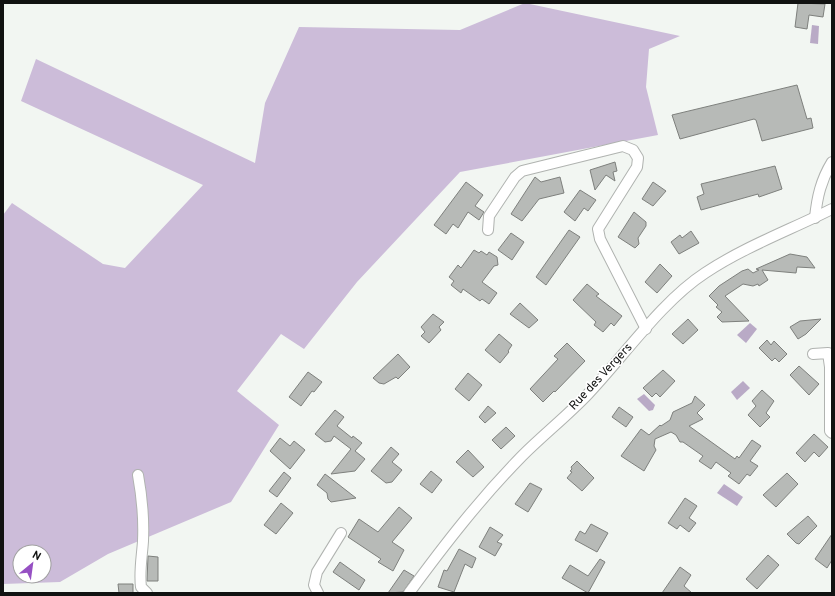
<svg xmlns="http://www.w3.org/2000/svg" width="835" height="596" font-family="Overpass,sans-serif">
  <style>
    .forest { fill: #ccbcd9; fill-rule: evenodd }
    .water { fill: #b9aac6 }
    .building { fill: #b7bab7; stroke: #7e807d }
    .lines { fill: none; stroke-linecap: round; stroke-linejoin: round }
    .minor-casing { stroke: #b0b3b0; stroke-width: 12 }
    .minor { stroke: #fff; stroke-width: 10 }
    .labels { text-anchor: middle; dominant-baseline: central; stroke-width: 3.5; stroke-linejoin: round; paint-order: stroke }
    .street-label { font-size: 12px; fill: #111211; stroke: #fff }
  </style>
  <rect width="100%" height="100%" fill="#f2f6f2"/>
  <path class="forest" d="M525,3L680,36L649,49L646,87L658,135L460,172L357,282L304,349L281,334L237,391L279,425L231,502L108,554L60,582L3,584V215L12,203L103,264L125,268L203,185L21,101L36,59L255,163L265,103L299,27L460,30ZM20,552H44V576H20Z"/>
  <g class="water">
    <polygon points="812,25 819,26 818,44 810,43"/>
    <polygon points="750,323 757,329 746,343 737,335"/>
    <polygon points="743,381 750,388 737,400 731,392"/>
    <polygon points="644,394 655,405 653,410 649,411 637,399"/>
    <polygon points="724,484 743,497 737,506 717,493"/>
  </g>
  <g class="building">
    <polygon points="798,3 825,4 823,17 809,15 807,29 795,27"/>
    <polygon points="797,85 807,119 811,118 813,128 762,141 756,120 754,119 680,139 672,115"/>
    <polygon points="615,162 617,171 613,172 615,181 606,175 595,190 590,170"/>
    <polygon points="775,166 782,189 759,197 758,194 701,210 697,197 704,194 701,184"/>
    <polygon points="535,177 541,182 560,177 564,193 539,199 522,221 511,214"/>
    <polygon points="466,182 483,195 475,206 484,212 479,220 468,212 458,228 453,224 446,234 434,225"/>
    <polygon points="653,182 666,191 653,206 642,199"/>
    <polygon points="580,190 596,200 588,211 584,208 575,221 564,212"/>
    <polygon points="634,212 646,222 646,226 638,238 639,244 635,248 618,237"/>
    <polygon points="569,230 580,237 546,285 536,277"/>
    <polygon points="691,231 699,243 679,254 671,242 680,235 682,238"/>
    <polygon points="511,233 524,242 512,260 498,250"/>
    <polygon points="474,250 479,253 481,251 487,255 489,252 497,257 498,265 494,266 482,282 497,293 489,304 482,299 480,301 463,289 461,293 451,285 454,281 449,277 458,265 461,268"/>
    <polygon points="790,254 807,257 815,268 797,267 796,273 762,270 768,280 759,286 758,284 753,286 743,284 725,296 749,321 722,322 717,317 722,312 716,307 718,305 709,296 719,286 742,271 748,269 753,273 759,270 756,269"/>
    <polygon points="660,264 672,276 657,293 645,282"/>
    <polygon points="587,284 599,294 596,296 622,316 614,326 611,323 603,332 594,325 596,322 573,300"/>
    <polygon points="520,303 538,320 529,328 510,314"/>
    <polygon points="433,314 444,322 439,327 441,330 429,343 421,336 425,332 421,327"/>
    <polygon points="688,319 698,330 683,344 672,334"/>
    <polygon points="821,319 806,334 798,339 790,327 800,321"/>
    <polygon points="499,334 512,345 508,351 509,352 500,363 485,350"/>
    <polygon points="767,340 771,345 774,341 787,354 779,362 775,358 772,361 759,348"/>
    <polygon points="567,343 585,361 555,392 554,391 543,402 530,389 558,359 554,356"/>
    <polygon points="398,354 410,367 398,379 396,377 384,384 379,383 373,378"/>
    <polygon points="799,366 819,384 809,395 790,375"/>
    <polygon points="663,370 675,381 660,397 656,393 652,397 643,388"/>
    <polygon points="308,372 322,382 314,392 312,391 301,406 289,397"/>
    <polygon points="468,373 482,385 469,401 455,389"/>
    <polygon points="762,390 774,401 766,413 770,417 760,427 748,415 756,406 752,401"/>
    <polygon points="695,396 705,405 697,413 703,419 689,426 735,459 737,456 739,458 752,440 761,446 750,461 758,466 750,476 747,474 739,484 728,476 731,473 716,462 711,469 699,461 703,456 683,442 680,442 676,435 671,432 655,439 654,446 656,450 644,471 621,456 641,429 649,435 660,425 661,426 670,420 673,412 692,403"/>
    <polygon points="488,406 496,413 485,423 479,417"/>
    <polygon points="619,407 633,417 626,427 612,417"/>
    <polygon points="335,410 344,417 337,426 352,438 353,436 362,443 355,451 365,459 355,471 331,474 351,449 334,436 331,441 325,442 315,434"/>
    <polygon points="506,427 515,436 501,449 492,440"/>
    <polygon points="814,434 828,447 819,457 814,452 805,462 796,453"/>
    <polygon points="280,438 290,446 294,441 305,450 290,469 270,451"/>
    <polygon points="391,447 399,454 392,462 402,470 392,482 386,483 371,471"/>
    <polygon points="468,450 484,467 473,477 456,462"/>
    <polygon points="577,461 594,478 582,491 567,478 572,472 570,471 572,469 571,467"/>
    <polygon points="431,471 442,480 432,493 420,484"/>
    <polygon points="284,472 291,478 277,497 269,491"/>
    <polygon points="787,473 798,484 776,507 763,495"/>
    <polygon points="325,474 329,477 356,498 331,502 328,499 327,493 317,485"/>
    <polygon points="530,483 542,489 528,512 515,504"/>
    <polygon points="685,498 697,506 689,518 696,523 689,532 680,525 677,529 668,523"/>
    <polygon points="281,503 293,513 276,534 264,525"/>
    <polygon points="399,507 412,518 392,542 404,550 393,571 378,562 381,559 348,537 359,519 378,532"/>
    <polygon points="808,516 817,526 799,544 796,543 787,534"/>
    <polygon points="591,524 608,533 597,552 575,540 580,531 585,534"/>
    <polygon points="490,527 503,535 497,542 502,544 495,556 479,547"/>
    <polygon points="832,534 832,560 827,568 815,559"/>
    <polygon points="459,549 476,558 472,568 465,564 454,592 438,587 444,570 447,571"/>
    <polygon points="768,555 779,565 757,589 746,579"/>
    <polygon points="148,556 158,557 158,581 147,581"/>
    <polygon points="600,559 605,562 588,593 562,578 570,565 588,576"/>
    <polygon points="340,562 365,580 359,590 333,572"/>
    <polygon points="680,567 691,575 684,586 692,593 662,593"/>
    <polygon points="404,570 414,576 403,592 388,593"/>
    <polygon points="118,584 133,584 133,593 119,593"/>
  </g>
  <g class="lines">
    <defs>
      <g id="minor">
        <path d="M815,218C817,197 821,180 832,162"/>
        <polyline points="488,230 489,216 515,177 522,171 623,146 633,150 638,158 637,167 598,229 600,239 646,329"/>
        <polyline points="813,354 828,353 830,367 830,431 832,433"/>
        <path d="M138,475C142,497 144,519 143,541C142,557 139,571 141,587L147,593"/>
        <polyline points="318,593 314,585 317,572 341,533"/>
        <path d="M409,593C445,544 479,500 522,456C543,435 567,416 588,394C624,356 662,301 705,273C744,247 790,230 832,209"/>
      </g>
    </defs>
    <use href="#minor" class="minor-casing"/>
    <use href="#minor" class="minor"/>
  </g>
  <g class="labels">
    <g class="street-label">
      <text transform="translate(601 377) rotate(-47)">Rue des Vergers</text>
    </g>
  </g>
  <rect width="835" height="596" fill="none" stroke="#111211" stroke-width="8"/>
  <g transform="translate(32 564) rotate(29)"><circle r="19" fill="#ffffff" stroke="#a0a0a0"/>
  <path d="M0-3L7 15L0 10L-7 15Z" fill="#9650c3"/>
  <text y="-6" font-size="11" font-weight="bold" text-anchor="middle" fill="#111211">N</text>
  </g>
</svg>
